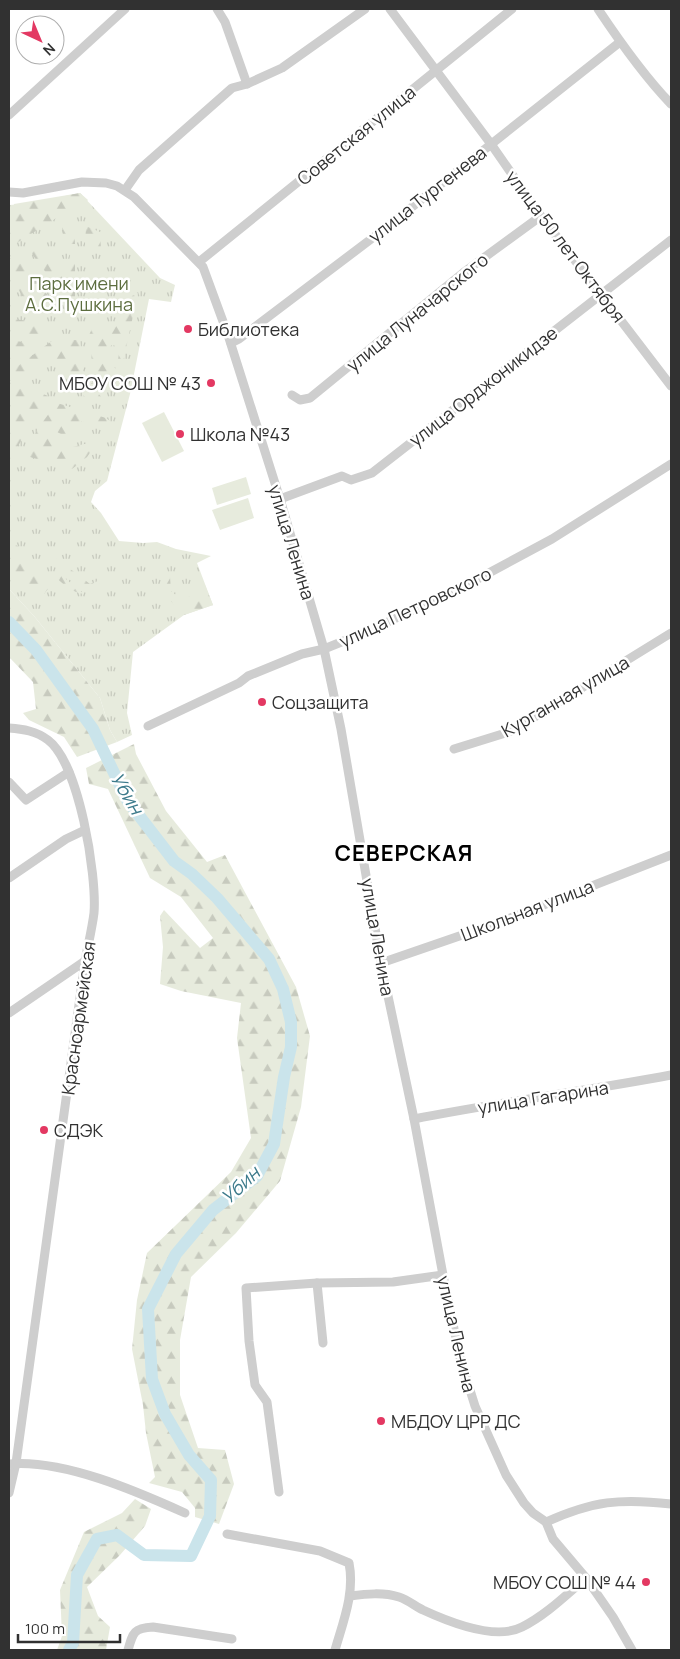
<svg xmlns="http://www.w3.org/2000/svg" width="680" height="1659" font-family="Manrope,sans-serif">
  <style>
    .grass { fill: url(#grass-tufts) }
    .forest { fill: url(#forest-firs) }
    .pitch { fill: #e7ebdd }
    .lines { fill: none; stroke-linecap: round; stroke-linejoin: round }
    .river { stroke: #cae4eb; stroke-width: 12 }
    .minor { stroke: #cecece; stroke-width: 9 }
    .poi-dot { fill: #e33862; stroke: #fff; stroke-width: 2 }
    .labels { text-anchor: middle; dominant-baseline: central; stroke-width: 5; stroke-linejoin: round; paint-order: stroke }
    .street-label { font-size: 18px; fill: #313131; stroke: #fff }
    .park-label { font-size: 18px; fill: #5c6d3e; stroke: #fff }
    .poi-label { font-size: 18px; fill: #313131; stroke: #fff; text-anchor: start }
    .water-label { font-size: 19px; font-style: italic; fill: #3d7b8c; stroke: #fff }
    .district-label { font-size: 22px; font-weight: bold; letter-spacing: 1px; fill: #000; stroke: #fff }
  </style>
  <defs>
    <pattern id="grass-tufts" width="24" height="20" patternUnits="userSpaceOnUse" patternTransform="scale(1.25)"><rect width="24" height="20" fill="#e7ebdd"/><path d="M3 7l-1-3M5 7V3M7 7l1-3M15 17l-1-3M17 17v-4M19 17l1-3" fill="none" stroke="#c7cabe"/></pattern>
    <pattern id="forest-firs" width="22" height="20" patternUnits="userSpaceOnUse" patternTransform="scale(1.25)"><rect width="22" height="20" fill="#e7ebdd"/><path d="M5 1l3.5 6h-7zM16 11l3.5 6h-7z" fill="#c7cabe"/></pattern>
  </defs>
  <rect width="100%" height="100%" fill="#fff"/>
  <polygon class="grass" points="80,193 160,278 175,285 171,302 149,299 130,394 107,481 95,491 91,502 101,513 119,541 143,543 157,542 176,549 211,556 197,563 213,605 184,615 133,652 127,713 132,735 117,742 110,730 100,698 34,616 9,589 9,205 25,204"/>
  <g class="forest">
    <polygon points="80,193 88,200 84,205 72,208 12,246 9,243 9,223 14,204"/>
    <polygon points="74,223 75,244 64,244 62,226"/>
    <polygon points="86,226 100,232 101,250 92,250 85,246"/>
    <polygon points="29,250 53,253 51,258 69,264 70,255 75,256 75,301 68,302"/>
    <path d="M19,254L55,306V314L29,309C23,296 15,285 10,272H9V259Z"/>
    <polygon points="138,293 123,362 118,360 120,347 112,345 100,353 117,370 115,392 104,386 97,392 103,399 103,405 82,395 94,380 89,335 93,327 101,328 122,323 132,296"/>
    <polygon points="13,319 54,324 9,360 9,338 24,343"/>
    <polygon points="60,335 74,340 80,340 84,378 74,392 67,389 70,377 55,362 43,355 30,371 31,378 11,371"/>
    <polygon points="9,380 48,396 9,461 9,418 14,412 9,391"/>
    <polygon points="57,403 106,418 110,421 108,430 102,436 101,428 81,421 84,436 69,438 49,428 46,437 69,448 84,444 96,444 87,457 72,469 23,455 41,424"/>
    <polygon points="9,541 21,548 22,556 54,581 44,594 24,587 9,567"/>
    <polygon points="40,546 90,584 96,582 102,576 104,581 91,590 34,547"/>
    <path d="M55,570L84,594C73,593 61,583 54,575Z"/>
    <polygon points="167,570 170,577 171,591 183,601 205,585 213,605 184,615 166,596 164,572"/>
    <polygon points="9,589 34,616 100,698 110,730 117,742 77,757 64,737 29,720 23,713 36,709 33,682 9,657"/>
    <polygon points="134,744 136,754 166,811 207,862 225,855 296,987 310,1036 301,1107 280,1181 236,1233 191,1277 180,1340 180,1395 198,1448 225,1450 234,1484 219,1524 195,1517 195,1508 182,1492 149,1483 155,1477 146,1433 143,1405 132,1349 137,1300 147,1253 231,1172 251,1138 237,1038 241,1003 181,991 160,984 163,947 160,916 164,910 200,948 213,938 181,897 150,878 108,789 89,784 86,768"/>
    <polygon points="135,1499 151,1509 145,1526 120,1555 87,1587 98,1616 110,1627 106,1650 57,1650 62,1636 60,1590 84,1532 122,1513"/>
  </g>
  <g class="pitch">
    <polygon points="164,412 184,451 162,462 142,423"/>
    <polygon points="246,477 251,494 217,505 212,488"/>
    <polygon points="248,498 254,518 220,530 212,510"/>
  </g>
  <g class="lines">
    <polyline class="river" points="9,622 36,650 93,729 127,800 174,861 192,874 217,898 269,959 283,989 291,1022 291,1047 284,1077 274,1144 257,1176 213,1210 176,1254 148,1309 152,1379 165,1414 189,1455 211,1480 210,1516 191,1556 144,1555 117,1535 97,1539 77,1575 73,1643 69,1650"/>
    <g class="minor">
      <polyline points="217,9 225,22 247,84"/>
      <polyline points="390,9 491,144 541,216 671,386"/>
      <path d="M598,9C620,42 643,75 671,104"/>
      <polyline points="9,115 125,9"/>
      <polyline points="125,190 139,170 232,88 247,84 282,68 365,9"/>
      <polyline points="9,192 23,193 82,182 106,183 117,186 134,197 203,267 228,335 280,499 324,649 341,729 381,963 414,1119 443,1275 460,1358 475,1406 506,1475 524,1503 533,1513 546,1522 553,1539 586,1578 613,1617 632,1650"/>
      <polyline points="199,262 512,9"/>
      <polyline points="231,343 239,339 383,230 620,42"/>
      <polyline points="292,395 300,400 310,398 463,273 541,216"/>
      <polyline points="280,499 342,476 351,480 372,473 671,240"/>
      <polyline points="148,726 239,683 248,676 302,654 324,649 366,632 459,589 552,539 671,464"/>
      <path d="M9,728C23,729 36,731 48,740C79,763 97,875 94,913C92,929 88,945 85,961L16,1463L9,1493"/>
      <polyline points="454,749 512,731 671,633"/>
      <polyline points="9,782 26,800 69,772"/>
      <polyline points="9,878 66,839 85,830"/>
      <polyline points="381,963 500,922 671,855"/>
      <polyline points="9,1013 85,961"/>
      <path d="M414,1119C500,1102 586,1091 671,1075"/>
      <polyline points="317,1283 323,1343"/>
      <path d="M9,1464C63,1459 136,1491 185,1513"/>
      <polyline points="279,1492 267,1402 255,1385 249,1341 246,1288 317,1283 393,1282 443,1275"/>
      <path d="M546,1522C593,1501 620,1498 671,1504"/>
      <path d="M227,1534L320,1551L349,1563C355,1593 343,1622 335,1650"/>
      <path d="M350,1596C366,1594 383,1592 399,1597C408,1600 415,1606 423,1610C449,1622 495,1641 522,1627C546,1615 566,1595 586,1578"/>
      <path d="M128,1650C133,1632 134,1628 153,1627L232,1639"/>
    </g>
  </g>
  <g class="poi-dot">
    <circle cx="188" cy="329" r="5"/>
    <circle cx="211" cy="383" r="5"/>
    <circle cx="180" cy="434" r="5"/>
    <circle cx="262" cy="702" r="5"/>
    <circle cx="44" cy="1130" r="5"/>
    <circle cx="381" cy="1421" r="5"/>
    <circle cx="646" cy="1582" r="5"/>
  </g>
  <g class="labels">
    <g class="street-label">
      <text transform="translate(356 135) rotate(-39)">Советская улица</text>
      <text transform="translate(427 194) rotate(-38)">улица Тургенева</text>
      <text transform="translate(566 246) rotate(53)">улица 50 лет Октября</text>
      <text transform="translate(417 312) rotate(-39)">улица Луначарского</text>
      <text transform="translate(483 386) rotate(-38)">улица Орджоникидзе</text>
      <text transform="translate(292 542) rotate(73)">улица Ленина</text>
      <text transform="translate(415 607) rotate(-25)">улица Петровского</text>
      <text transform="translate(565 696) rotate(-30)">Курганная улица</text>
      <text transform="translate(527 910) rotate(-21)">Школьная улица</text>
      <text transform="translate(378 937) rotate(80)">улица Ленина</text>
      <text transform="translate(78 1018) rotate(-82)">Красноармейская</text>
      <text transform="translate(543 1097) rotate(-9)">улица Гагарина</text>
      <text transform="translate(457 1334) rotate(77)">улица Ленина</text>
    </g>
    <g class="park-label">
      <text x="79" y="283">Парк имени<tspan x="79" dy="21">А.С.Пушкина</tspan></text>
    </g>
    <g class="poi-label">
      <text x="198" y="329">Библиотека</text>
      <text x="201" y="383" text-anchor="end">МБОУ СОШ № 43</text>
      <text x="190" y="434">Школа №43</text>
      <text x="272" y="702">Соцзащита</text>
      <text x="54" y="1130">СДЭК</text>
      <text x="391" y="1421">МБДОУ ЦРР ДС</text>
      <text x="636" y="1582" text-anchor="end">МБОУ СОШ № 44</text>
    </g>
    <g class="water-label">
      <text transform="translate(127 793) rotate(59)">Убин</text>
      <text transform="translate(240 1185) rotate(-43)">Убин</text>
    </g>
    <g class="district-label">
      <text x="404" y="853">СЕВЕРСКАЯ</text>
    </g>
  </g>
  <rect width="680" height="1659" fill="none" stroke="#313131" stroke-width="20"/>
  <g transform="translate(40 40) rotate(136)"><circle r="24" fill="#ffffff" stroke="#adadad"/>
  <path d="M0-4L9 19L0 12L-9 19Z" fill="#e33862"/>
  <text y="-8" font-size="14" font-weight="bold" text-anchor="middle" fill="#313131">N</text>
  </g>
  <path d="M18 1634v8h102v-8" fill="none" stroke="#313131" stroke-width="2.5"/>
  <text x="25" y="1634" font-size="15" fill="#313131" stroke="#ffffff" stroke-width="4" paint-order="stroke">100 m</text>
</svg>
